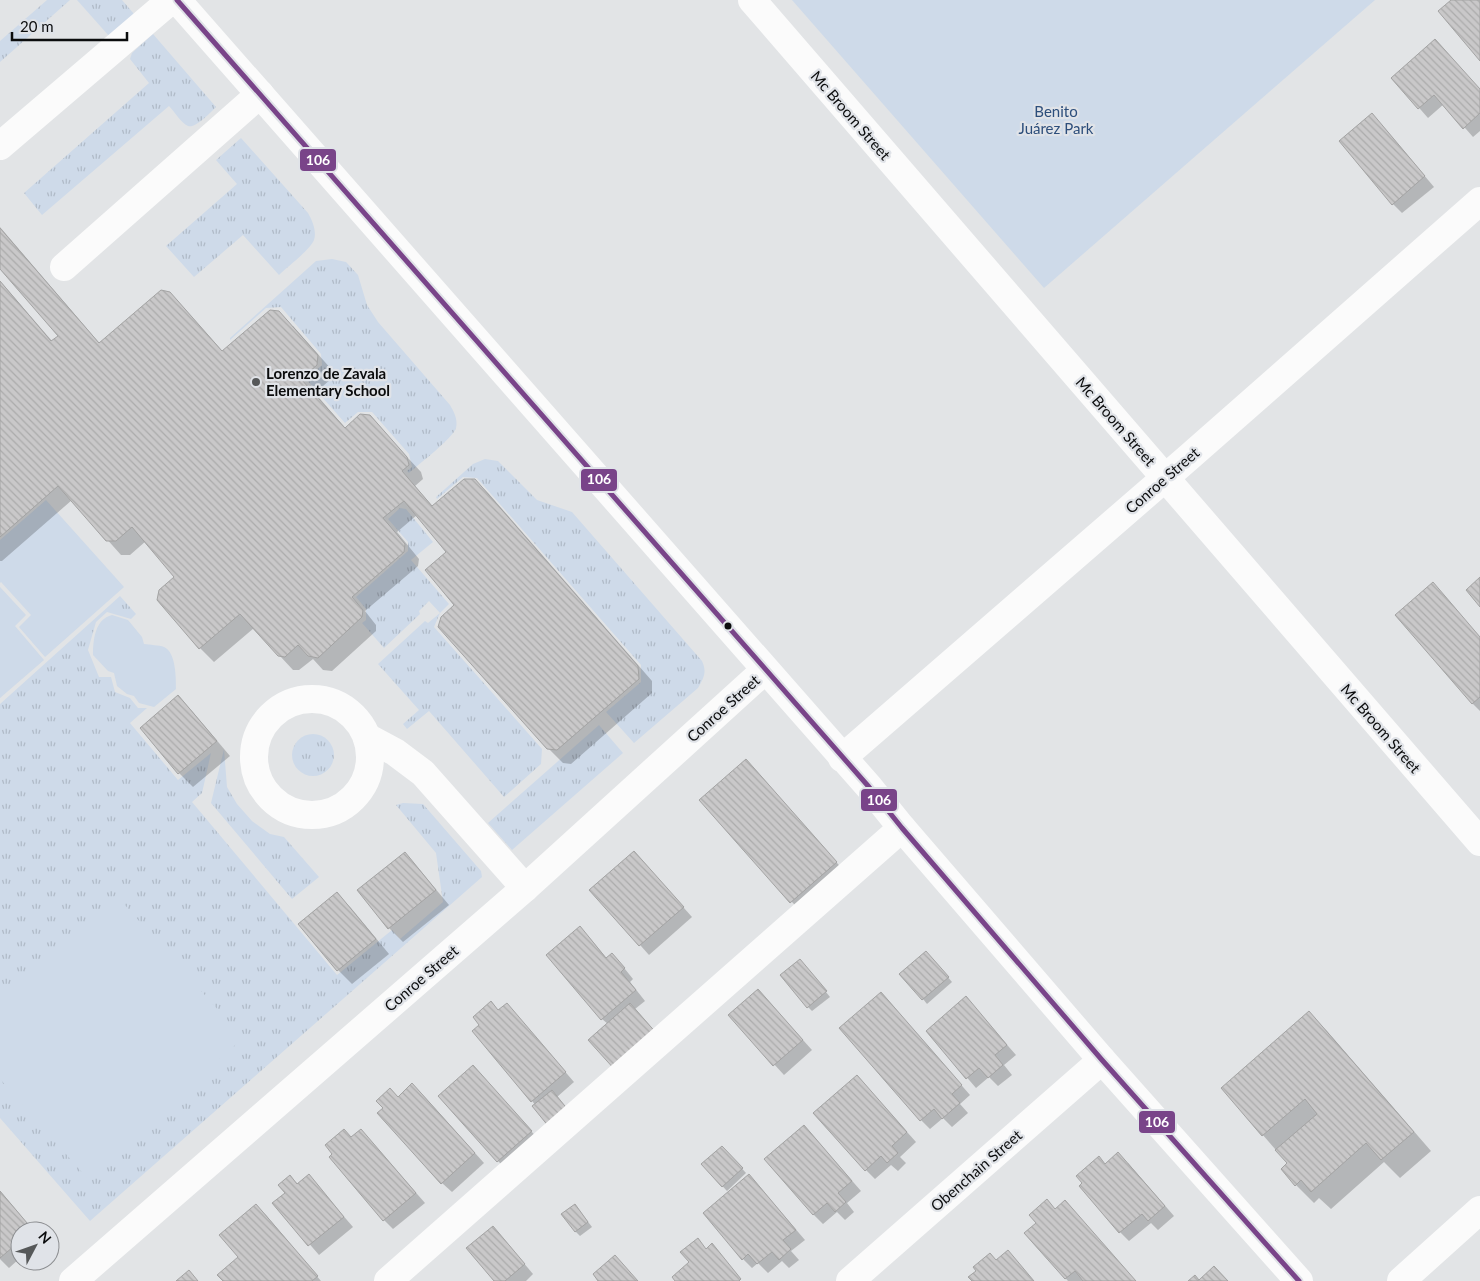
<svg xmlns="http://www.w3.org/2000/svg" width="1480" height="1281" font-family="Lato,sans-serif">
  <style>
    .grass { fill: url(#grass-tufts) }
    .park { fill: #cedae9 }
    .shadow { fill: #0003 }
    .building { fill: url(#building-back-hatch); stroke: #a3a3a3 }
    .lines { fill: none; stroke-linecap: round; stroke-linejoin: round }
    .minor { stroke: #fbfbfb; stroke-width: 28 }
    .bus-1-casing { stroke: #e0e3e8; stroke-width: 9 }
    .bus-1 { stroke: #794489; stroke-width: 5 }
    .poi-dot { fill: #565859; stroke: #e0e3e8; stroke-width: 2 }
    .bus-dot { fill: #0b0c0d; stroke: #e0e3e8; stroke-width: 2 }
    .labels { text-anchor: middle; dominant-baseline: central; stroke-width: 4.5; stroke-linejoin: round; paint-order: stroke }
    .park-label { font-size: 15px; fill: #2d4e7b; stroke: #e0e3e8 }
    .street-label { font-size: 15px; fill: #0b0c0d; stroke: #e0e3e8 }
    .poi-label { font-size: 15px; font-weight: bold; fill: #0b0c0d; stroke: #e0e3e8; text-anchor: start }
    .line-badge { stroke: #e0e3e8; stroke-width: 2 }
    .badge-label { font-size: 14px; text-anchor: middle; font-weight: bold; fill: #fff }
  </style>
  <defs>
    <pattern id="grass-tufts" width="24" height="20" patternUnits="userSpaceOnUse" patternTransform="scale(1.25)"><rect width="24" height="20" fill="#cedae9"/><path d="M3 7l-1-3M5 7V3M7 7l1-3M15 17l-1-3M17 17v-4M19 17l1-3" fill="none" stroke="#b0bac7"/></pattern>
    <pattern id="building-back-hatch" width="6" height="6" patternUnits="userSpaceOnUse" patternTransform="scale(1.25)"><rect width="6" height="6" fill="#c9c8c9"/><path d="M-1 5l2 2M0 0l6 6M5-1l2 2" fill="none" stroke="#ababab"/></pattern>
  </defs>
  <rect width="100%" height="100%" fill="#e2e4e6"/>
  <g class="grass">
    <polygon points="47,0 70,0 0,62 0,41"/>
    <polygon points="77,0 122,0 134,14 109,36"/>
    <path d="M153,34L216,107C211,112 195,129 188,126C181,123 174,111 169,106L42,215L24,193L149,83L130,59L132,53Z"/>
    <path d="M241,138L308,213C312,220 317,231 314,240C310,250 287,267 279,275L243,235L194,277L166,246L237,184L216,160Z"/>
    <path d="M332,259L346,262L358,275L367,305L378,322L450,405C454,412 458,419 456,428C453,438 419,464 409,473L407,471L412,467L409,454L372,412H358L345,423L306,379L322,365L321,354L281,307L266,308L230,340V338L316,261Z"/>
    <path d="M485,459L498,461L537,500L572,512L702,661C707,672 704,677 698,688L634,743L606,712L641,682V665L477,478L463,477L437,499L436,497L473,464Z"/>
    <polygon points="400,508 406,509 433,542 411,560 449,604 440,613 434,627 542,749 541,764 504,797 429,711 407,729 403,724 419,710 378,664 425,621 428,623 440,613 429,601 419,611 420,614 384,648 362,623 366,620 366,609 356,597 408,551 408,542 388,519"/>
    <polygon points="120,596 136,614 131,619 107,612 96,622 88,650 99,677 111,677 115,692 130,698 138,708 147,708 130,723 178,780 211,753 202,793 192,802 337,975 392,930 400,939 443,902 436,853 396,805 403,803 423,804 481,871 482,877 90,1221 0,1118 0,704"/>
    <polygon points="599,725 623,753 512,850 488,823"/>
    <circle cx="313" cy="755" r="21"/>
    <polygon points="224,749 227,787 237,804 252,821 270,834 284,837 319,877 292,899 211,803"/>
  </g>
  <g class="park">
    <polygon points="792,0 1375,0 1044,288"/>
    <polygon points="46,500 124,587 45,657 19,627 31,615 1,582 0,583 0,540"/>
    <polygon points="0,587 26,615 15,626 44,660 0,698"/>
    <path d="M112,615L128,620L142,637L144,644C150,645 159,645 164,647C176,652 176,678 176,689L154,707L139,703L134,696L127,694L117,686L114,673L108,671L93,655C93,640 95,619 112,615Z"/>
    <polygon points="116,895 243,1038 87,1178 0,1079 0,999"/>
  </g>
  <g class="shadow">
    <polygon points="1435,40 1480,90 1480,131 1473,137 1444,104 1428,118 1393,78"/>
    <polygon points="1381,124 1434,187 1402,213 1393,204"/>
    <polygon points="0,227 100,344 170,293 223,352 293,326 332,370 331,379 315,393 346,429 369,416 421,472 423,479 415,486 433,507 475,480 489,494 652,681 652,693 571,764 563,763 548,748 456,605 448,552 417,515 397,532 419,559 418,566 365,611 376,625 376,631 332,671 323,670 313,659 299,670 293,670 254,628 214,662 200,648 176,578 146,541 130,555 121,555 72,500 2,561 0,561 0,281 52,341 59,336 0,267"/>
    <polygon points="1480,638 1480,711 1472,703"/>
    <polygon points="178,697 192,711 230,756 193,787 179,773"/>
    <polygon points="755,770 845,872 801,912 701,800"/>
    <polygon points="404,854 418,868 449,905 403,942 389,928"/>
    <polygon points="643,862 692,917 649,955 591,890"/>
    <polygon points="337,894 351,908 389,954 352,984 338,970 300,924"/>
    <polygon points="589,937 607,959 621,964 633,979 630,982 645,1001 635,1009 667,1045 608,1024 602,1019"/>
    <polygon points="931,957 952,982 927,1004 923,999"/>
    <polygon points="804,965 830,997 812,1011 808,1007"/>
    <polygon points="758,990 812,1050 784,1075 730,1016"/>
    <polygon points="966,998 1016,1055 1004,1065 1012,1075 998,1086 989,1077 976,1088 927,1031"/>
    <polygon points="491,1003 499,1011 507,1004 574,1082 557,1097 535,1105 481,1025"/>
    <polygon points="890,1003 970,1095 960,1104 968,1113 952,1127 943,1118 930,1129 921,1120"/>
    <polygon points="1309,1013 1327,1031 1431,1151 1400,1178 1384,1162 1331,1209 1319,1198 1314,1203 1296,1185 1288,1164 1222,1088"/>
    <polygon points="482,1076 540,1141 507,1170 498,1161"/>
    <polygon points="866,1086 916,1142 900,1157 906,1163 898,1171 891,1165 875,1179 866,1170"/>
    <polygon points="422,1094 484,1163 452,1192 442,1183 398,1098"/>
    <polygon points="813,1136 861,1191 847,1203 854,1212 845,1220 837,1212 823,1224 814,1215"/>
    <polygon points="352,1138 370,1140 425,1203 393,1229 384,1220"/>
    <polygon points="727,1152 746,1173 727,1191 702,1164"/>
    <polygon points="1128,1163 1174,1216 1158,1230 1151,1223 1129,1241 1120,1232 1106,1165"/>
    <polygon points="749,1175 805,1240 791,1251 799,1260 789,1268 782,1261 768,1273 758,1263 752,1268 743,1259"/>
    <polygon points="309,1176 353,1227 319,1255 274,1203 286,1193 290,1177 298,1184"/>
    <polygon points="0,1191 34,1231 20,1231 20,1258 9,1268 0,1259"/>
    <polygon points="256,1206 266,1215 321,1281 224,1281 239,1257"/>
    <polygon points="579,1210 592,1227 580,1236 575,1231"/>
    <polygon points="1056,1210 1135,1281 1068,1281 1026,1233"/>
    <polygon points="502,1237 533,1274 526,1281 496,1281"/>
  </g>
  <g class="building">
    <polygon points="1451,0 1480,0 1480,61 1438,11"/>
    <polygon points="1435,39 1480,89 1480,113 1463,129 1434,95 1418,109 1391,78"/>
    <polygon points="1372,113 1425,176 1392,205 1339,141"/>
    <polygon points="0,228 99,343 161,290 170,292 222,351 270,310 279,311 318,355 317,365 301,379 345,428 360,414 370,415 407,457 409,465 402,471 432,506 464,479 475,479 638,666 639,679 557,750 547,749 438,627 441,617 454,605 425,570 446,552 404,501 383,518 405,544 404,552 352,597 363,610 362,617 318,658 308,656 298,645 285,657 278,656 240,614 199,649 157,600 159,590 174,577 132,527 116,541 106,541 58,486 0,537 0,281 51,341 58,336 0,269"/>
    <polygon points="1480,577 1480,607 1466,590"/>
    <polygon points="1433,582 1480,637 1480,697 1472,704 1395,615"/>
    <polygon points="178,695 217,741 178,774 140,728"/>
    <polygon points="746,759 837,862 790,903 699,800"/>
    <polygon points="634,851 684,907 639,946 589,890"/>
    <polygon points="405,852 436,890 388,929 357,890"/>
    <polygon points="337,892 376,939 337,971 298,924"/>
    <polygon points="580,926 606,958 612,953 625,968 621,972 636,990 601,1020 546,955"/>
    <polygon points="926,951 949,977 922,1000 899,974"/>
    <polygon points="800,959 827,991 807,1008 780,975"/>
    <polygon points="758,989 803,1040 773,1066 728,1015"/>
    <polygon points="881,992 962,1085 952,1094 960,1103 942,1119 934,1109 920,1121 839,1028"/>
    <polygon points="966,996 1007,1045 995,1055 1003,1065 988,1078 979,1068 966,1079 926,1031"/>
    <polygon points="491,1001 498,1010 507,1003 566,1072 531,1102 472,1031 479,1025 473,1017"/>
    <polygon points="630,1003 658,1035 616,1071 588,1040"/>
    <polygon points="1309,1011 1414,1132 1381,1160 1366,1143 1311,1192 1301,1180 1295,1186 1281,1169 1287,1163 1275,1150 1317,1114 1305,1099 1262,1136 1221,1088"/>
    <polygon points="473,1065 532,1131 497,1162 438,1096"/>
    <polygon points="857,1075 907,1132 892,1146 898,1153 887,1163 881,1156 865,1171 813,1113"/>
    <polygon points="412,1083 475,1153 441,1184 377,1113 383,1108 376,1101 390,1088 398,1097"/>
    <polygon points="552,1090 569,1111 549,1127 532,1106"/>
    <polygon points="804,1125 852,1181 838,1193 846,1202 835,1212 827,1203 813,1215 764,1159"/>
    <polygon points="344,1129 351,1137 361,1129 416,1193 383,1221 329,1157 332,1154 325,1145"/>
    <polygon points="722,1146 743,1168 722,1187 701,1164"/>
    <polygon points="1118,1152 1165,1206 1148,1221 1142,1214 1119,1233 1079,1186 1082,1183 1076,1176 1099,1156 1105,1164"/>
    <polygon points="309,1174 344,1217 308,1246 272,1203 285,1193 278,1185 290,1175 297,1184"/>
    <polygon points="749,1174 796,1230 783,1240 791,1249 779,1260 772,1252 757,1264 748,1254 742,1260 703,1213"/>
    <polygon points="0,1191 33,1230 20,1231 20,1241 0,1258"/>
    <polygon points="1047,1199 1055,1209 1065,1200 1136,1281 1083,1281 1075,1271 1065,1279 1024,1233 1036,1223 1029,1215"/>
    <polygon points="256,1204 318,1276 312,1281 223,1281 217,1275 238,1257 219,1235"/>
    <polygon points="575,1204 588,1222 575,1232 561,1214"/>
    <polygon points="493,1226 525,1264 505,1281 494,1281 466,1248"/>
    <polygon points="698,1238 706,1249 712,1243 741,1279 739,1281 675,1281 672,1277 689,1262 680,1252"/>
    <polygon points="1008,1250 1034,1281 972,1281 968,1277 976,1271 973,1267 990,1253 996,1260"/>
    <polygon points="615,1255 638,1281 598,1281 593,1274"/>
    <polygon points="1214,1266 1228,1281 1188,1281 1195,1275 1199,1280"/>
    <polygon points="189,1270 198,1281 176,1281"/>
  </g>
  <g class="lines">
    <g class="minor">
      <polyline points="177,0 869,787 902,828 1102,1060 1299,1281"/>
      <polyline points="752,0 1480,842"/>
      <polyline points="0,146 171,0"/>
      <polyline points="64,267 260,94"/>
      <circle cx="312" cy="757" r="58"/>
      <polyline points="367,737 395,752 423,773 525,888"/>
      <polyline points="842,758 1188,458 1480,201"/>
      <polyline points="73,1281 525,888 765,670"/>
      <polyline points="388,1281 902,828"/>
      <polyline points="850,1281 1102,1060"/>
      <polyline points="1401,1281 1480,1210"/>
    </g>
    <defs>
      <polyline id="bus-1" points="177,0 869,787 902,828 1102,1060 1299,1281"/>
    </defs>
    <use href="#bus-1" class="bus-1-casing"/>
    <use href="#bus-1" class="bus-1"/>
  </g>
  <circle class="poi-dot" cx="256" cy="382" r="5"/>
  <circle class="bus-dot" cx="728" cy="626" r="4.5"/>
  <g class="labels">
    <g class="park-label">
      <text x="1056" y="111">Benito<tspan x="1056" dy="17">Juárez Park</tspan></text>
    </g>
    <g class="street-label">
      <text transform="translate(851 115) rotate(49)">Mc Broom Street</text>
      <text transform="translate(1116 421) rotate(49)">Mc Broom Street</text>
      <text transform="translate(1162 480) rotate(-41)">Conroe Street</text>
      <text transform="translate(723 708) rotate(-42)">Conroe Street</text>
      <text transform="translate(1381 728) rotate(49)">Mc Broom Street</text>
      <text transform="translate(421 978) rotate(-41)">Conroe Street</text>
      <text transform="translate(976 1170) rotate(-41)">Obenchain Street</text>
    </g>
    <g class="poi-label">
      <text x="266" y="373">Lorenzo de Zavala<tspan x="266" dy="17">Elementary School</tspan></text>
    </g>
  </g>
  <g class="line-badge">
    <rect x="299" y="148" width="38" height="24" rx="5" fill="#794489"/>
    <rect x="580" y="468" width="38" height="24" rx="5" fill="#794489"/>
    <rect x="860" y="788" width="38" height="24" rx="5" fill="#794489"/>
    <rect x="1138" y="1110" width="38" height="24" rx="5" fill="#794489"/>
  </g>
  <g class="badge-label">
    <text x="318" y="165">106</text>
    <text x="599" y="484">106</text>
    <text x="879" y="805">106</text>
    <text x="1157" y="1127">106</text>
  </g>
  <g transform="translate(35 1246) rotate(49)"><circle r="24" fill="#e0e3e8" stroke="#8b8d90"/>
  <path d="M0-4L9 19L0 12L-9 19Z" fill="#565859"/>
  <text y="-8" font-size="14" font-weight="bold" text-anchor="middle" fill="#0b0c0d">N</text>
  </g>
  <path d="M12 32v8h115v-8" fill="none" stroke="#0b0c0d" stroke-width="2.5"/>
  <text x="20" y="32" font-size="15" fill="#0b0c0d" stroke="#e0e3e8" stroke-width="4" paint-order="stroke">20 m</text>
</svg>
